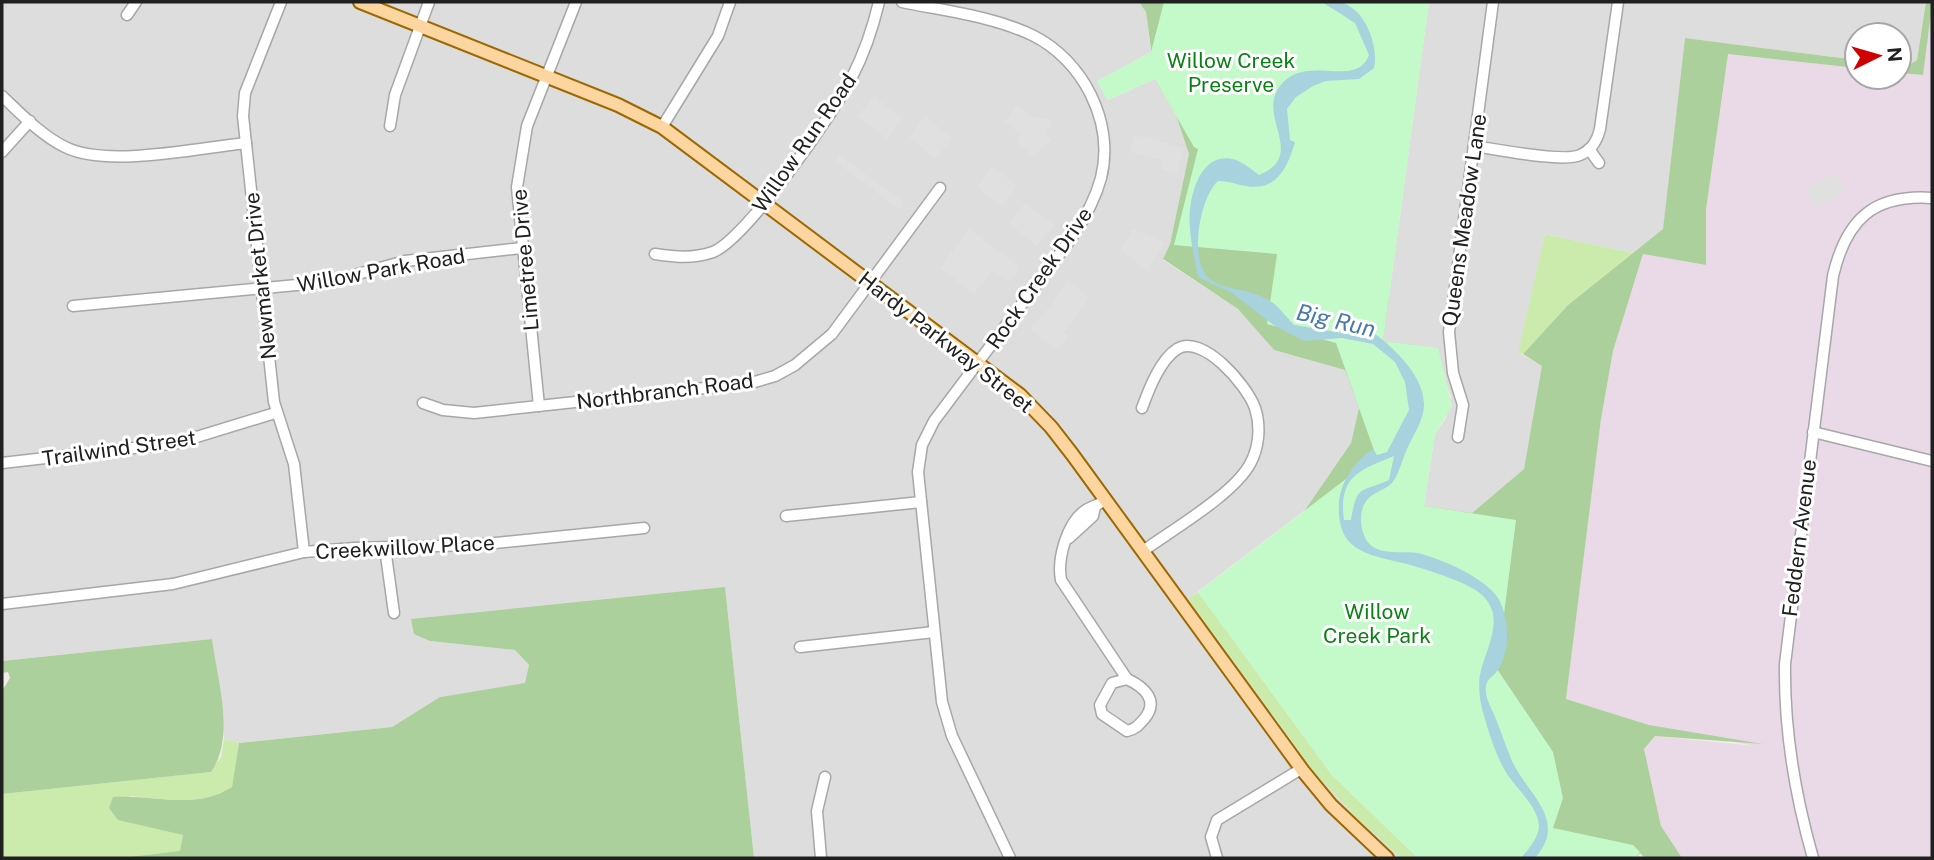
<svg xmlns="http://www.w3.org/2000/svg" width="1934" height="860" font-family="'Public Sans',sans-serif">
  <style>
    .residential { fill: #dedddd }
    .industrial { fill: #ead9e7 }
    .grass { fill: #cbebad }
    .forest { fill: #abd09b }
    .park { fill: #c4fac9 }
    .parking { fill: #e0e0e0 }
    .water { fill: #a7d2de; fill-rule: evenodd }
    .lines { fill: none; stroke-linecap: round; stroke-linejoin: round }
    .minor-casing { stroke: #a7a7a7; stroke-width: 13 }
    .major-casing { stroke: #9c6900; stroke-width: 16 }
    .minor { stroke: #fff; stroke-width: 10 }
    .major { stroke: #fdd5a0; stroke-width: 12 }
    .labels { text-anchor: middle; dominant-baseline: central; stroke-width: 6; stroke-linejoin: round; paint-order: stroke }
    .park-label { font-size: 21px; fill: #0b8215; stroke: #fff }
    .street-label { font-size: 21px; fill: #202020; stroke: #fff }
    .water-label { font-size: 23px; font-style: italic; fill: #4879aa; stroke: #fff }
  </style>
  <rect width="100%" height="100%" fill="#f1ede7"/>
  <g class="residential">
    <polygon points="2,2 1139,2 1146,12 1151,52 1098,81 1108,100 1155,79 1176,115 1189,154 1170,244 1163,260 1238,309 1274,350 1345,370 1359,408 1351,443 1305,510 1188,599 1315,773 1358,819 1401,858 754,858 725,587 430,641 515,650 529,665 525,684 440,697 392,727 239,743 224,739 212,639 2,661"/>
    <polygon points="1429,2 1926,2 1917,60 1907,66 1899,65 1899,35 1857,35 1857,60 1685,38 1663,230 1633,253 1545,234 1519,353 1543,366 1524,469 1472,513 1424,506 1435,434 1446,418 1451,397 1441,368 1438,349 1383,341"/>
  </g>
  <polygon class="industrial" points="1932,6 1932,858 1682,858 1661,826 1644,749 1655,736 1755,746 1649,725 1566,699 1601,419 1613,351 1643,254 1706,265 1706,210 1728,54 1857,68 1857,77 1899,77 1899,73 1922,75"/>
  <g class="grass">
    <polygon points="1545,234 1633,253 1568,305 1523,354 1518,353"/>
    <polygon points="1198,592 1332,775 1418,858 1401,858 1358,819 1315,773 1188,599"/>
    <path d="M224,739L239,743L232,787C198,807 166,799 129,796L172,832L183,835L181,851L120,858H2V794L210,772L221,757Z"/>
  </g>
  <g class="forest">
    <polygon points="1139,2 1346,2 1389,297 1383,341 1413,345 1424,506 1472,513 1524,469 1542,366 1523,354 1568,305 1663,229 1685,38 1857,60 1857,68 1728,54 1706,210 1706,265 1643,254 1613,351 1601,419 1566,699 1649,725 1763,744 1655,736 1644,749 1661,826 1682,858 1645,858 1640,853 1635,858 1435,858 1305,510 1351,443 1359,408 1345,370 1274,350 1238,309 1163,259 1170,244 1189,154 1176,115 1155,79 1146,12"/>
    <polygon points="1926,2 1932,2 1932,5 1923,75 1899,73 1899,65 1907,66 1917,60"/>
    <path d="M725,587L754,858H120L180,851L183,835L118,820L109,808L113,797C155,794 193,811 232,787L239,743L392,727L440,697L525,683L529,665L515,650L430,641L414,634L411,619Z"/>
    <path d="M212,639C217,680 236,736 211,772L2,794V691L10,678L8,672L2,673V661Z"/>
  </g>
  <polygon class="park" points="1164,2 1429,2 1383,341 1438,348 1452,406 1435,434 1424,506 1516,520 1497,669 1553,752 1563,798 1553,828 1633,845 1640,852 1635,858 1418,858 1332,775 1198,592 1376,456 1336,343 1267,324 1277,254 1174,245 1198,149 1194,147 1155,79 1107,100 1097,81 1151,52"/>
  <g class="parking">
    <polygon points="874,96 903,119 887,139 858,116"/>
    <polygon points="1016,105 1033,118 1047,118 1052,125 1045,133 1051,140 1033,157 1017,141 1021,135 1005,121"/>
    <polygon points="925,116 952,138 936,159 909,137"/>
    <polygon points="1134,135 1184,148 1177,173 1161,169 1162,160 1130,152"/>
    <polygon points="839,155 905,203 900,210 835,161"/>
    <polygon points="992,166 1018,186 1002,206 977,187"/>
    <polygon points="1835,173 1846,191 1816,208 1805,189"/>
    <polygon points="1025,203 1054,225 1037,246 1009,224"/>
    <polygon points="969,229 1020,267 1009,282 992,270 974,294 940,268"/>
    <polygon points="1133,229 1165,243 1147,270 1120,250"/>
    <polygon points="1068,280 1090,298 1064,332 1068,336 1058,350 1029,328 1043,315"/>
  </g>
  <path class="water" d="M1322,2C1327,2 1334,1 1339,2C1365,7 1379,46 1374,68L1359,79L1326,81L1313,86L1296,97L1287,109L1290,140L1295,142C1288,166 1277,192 1246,186C1235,184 1228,181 1218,181C1199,198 1188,264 1211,280C1226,290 1247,289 1263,297C1277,303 1284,315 1294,325L1355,335L1374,333C1395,349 1424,376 1424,405C1424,419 1413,436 1407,449C1402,460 1399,474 1392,483C1386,489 1380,490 1374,494C1358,503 1358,527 1367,541C1379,558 1405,549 1422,554C1445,561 1480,576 1495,594C1510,612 1511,651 1498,670C1492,678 1484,680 1486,692C1486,698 1490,706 1493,712C1500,728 1505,745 1512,761C1527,794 1569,820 1535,858H1521C1528,850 1539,837 1539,826C1538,804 1512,786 1503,767C1494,750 1488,730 1483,712C1480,702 1478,685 1480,675C1485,649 1507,618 1482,595C1469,582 1422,568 1403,563C1366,554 1336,551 1339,502C1341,481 1356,460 1373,449L1377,455L1387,452L1409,410L1405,382L1395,362L1373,344L1342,338L1304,341L1275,326L1232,293L1198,277C1195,261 1191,245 1190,228C1187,201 1199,148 1236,160C1244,163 1252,170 1259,175C1308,155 1256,117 1280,86C1306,52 1356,90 1369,55L1355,23ZM1394,456L1389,480C1361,493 1357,483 1351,520H1344C1338,476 1360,470 1394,456Z"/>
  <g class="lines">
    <defs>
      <g id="minor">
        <polyline points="281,2 245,93 243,116 274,402 294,464 304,552"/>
        <path d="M902,2C945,11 992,16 1032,35C1083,60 1115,122 1101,178C1095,200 1085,218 1073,236L934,421L922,445L918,472L942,702L952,736L1010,858"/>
        <polyline points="127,15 136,2"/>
        <path d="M2,96C21,114 41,135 65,147C107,168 198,148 246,143"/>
        <polyline points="390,126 395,95 429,2"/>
        <polyline points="662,127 718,36 730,2"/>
        <path d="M1474,146C1495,149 1564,163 1580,155C1592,150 1597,141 1600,129L1618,2"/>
        <polyline points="1589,149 1599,163"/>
        <polyline points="2,152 30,121"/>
        <path d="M655,254C675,257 693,259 713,252C745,240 835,112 852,77C864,54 873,27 879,2"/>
        <polyline points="73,306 329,282 405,261 522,248"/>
        <polyline points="423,403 443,410 474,413 751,383 775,376 795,365 832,334 940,188"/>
        <polyline points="539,406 517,187 527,126 576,2"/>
        <path d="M1142,408C1149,389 1160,360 1177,349C1202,333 1247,385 1255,408C1261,426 1259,448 1250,464C1234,494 1172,530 1143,551"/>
        <polyline points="1813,432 1932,461"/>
        <polyline points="1458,437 1463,405 1453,373 1449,332 1493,2"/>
        <polyline points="2,463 177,443 275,413"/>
        <path d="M1105,500C1099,505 1092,506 1086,510C1067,522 1057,559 1061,580L1127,679"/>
        <polyline points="786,516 921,502"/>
        <polyline points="1069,538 1093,516 1095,507"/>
        <polyline points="385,548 394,613"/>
        <polyline points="2,604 173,584 304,552 354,548 476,545 644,528"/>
        <polyline points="800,647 934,632"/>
        <path d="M1127,679C1144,687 1159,700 1145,718C1139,725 1136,729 1127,731L1102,714L1100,705L1112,683Z"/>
        <polyline points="821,858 817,811 825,777"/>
        <polyline points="1217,858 1211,837 1217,820 1301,769"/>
        <path d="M1813,858C1795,795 1784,731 1785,664L1833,276C1846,220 1873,194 1932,198"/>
      </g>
      <polyline id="major" points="360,2 618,105 662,127 1020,395 1051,427 1072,454 1303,771 1331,805 1387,858"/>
    </defs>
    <use href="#minor" class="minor-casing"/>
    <use href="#major" class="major-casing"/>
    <use href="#minor" class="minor"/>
    <use href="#major" class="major"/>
  </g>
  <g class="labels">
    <g class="park-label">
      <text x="1231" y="60">Willow Creek<tspan x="1231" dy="24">Preserve</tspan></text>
      <text x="1377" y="611">Willow<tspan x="1377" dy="24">Creek Park</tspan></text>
    </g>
    <g class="street-label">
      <text transform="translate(804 143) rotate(-55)">Willow Run Road</text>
      <text transform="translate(1464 220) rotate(-82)">Queens Meadow Lane</text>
      <text transform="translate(525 260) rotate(-95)">Limetree Drive</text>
      <text transform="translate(381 270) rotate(-10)">Willow Park Road</text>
      <text transform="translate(260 276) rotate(-96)">Newmarket Drive</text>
      <text transform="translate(1039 278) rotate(-55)">Rock Creek Drive</text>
      <text transform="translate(946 342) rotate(38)">Hardy Parkway Street</text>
      <text transform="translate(665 391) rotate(-7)">Northbranch Road</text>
      <text transform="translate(119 448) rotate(-8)">Trailwind Street</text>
      <text transform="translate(1799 538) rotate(-83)">Feddern Avenue</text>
      <text transform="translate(405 547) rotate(-3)">Creekwillow Place</text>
    </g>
    <g class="water-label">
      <text transform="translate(1336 320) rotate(13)">Big Run</text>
    </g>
  </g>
  <rect width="1934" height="860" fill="none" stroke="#202020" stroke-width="7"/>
  <g transform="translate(1878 56) rotate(85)"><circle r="33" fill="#ffffff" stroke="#a6a6a6" stroke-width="2"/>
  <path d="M0-5L12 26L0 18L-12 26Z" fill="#d00000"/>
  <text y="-10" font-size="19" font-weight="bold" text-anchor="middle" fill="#202020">N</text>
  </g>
</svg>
